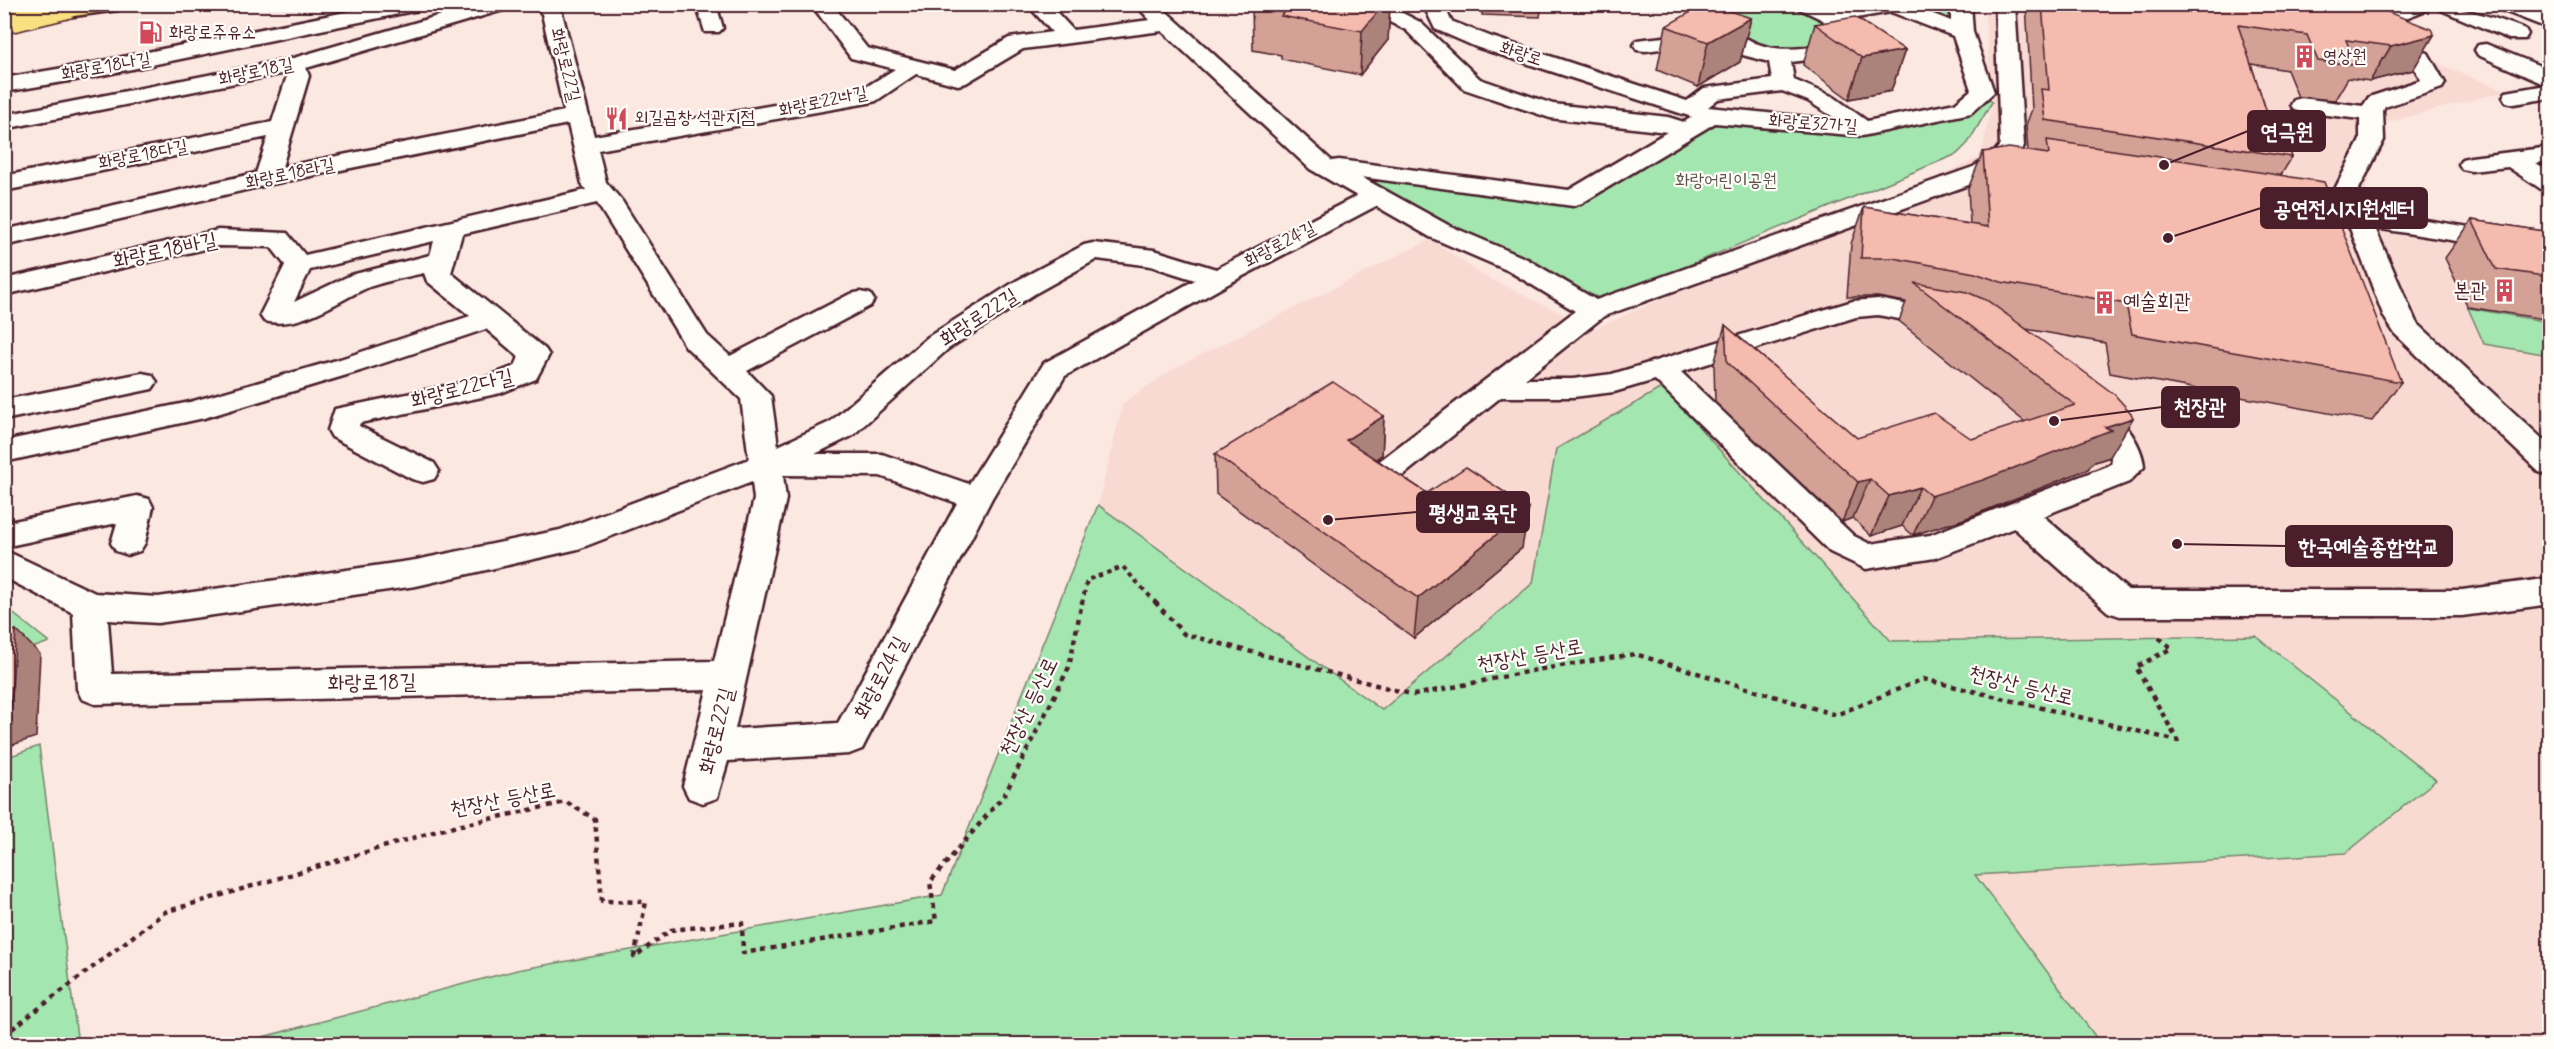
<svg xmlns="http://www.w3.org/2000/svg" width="2554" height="1049" font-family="Mynerve,'Poor Story',sans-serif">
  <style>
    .built { fill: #f9dad2 }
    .green { fill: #a4e6af; stroke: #77826d; stroke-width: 1.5 }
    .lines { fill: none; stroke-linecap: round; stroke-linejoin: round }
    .minor-casing { stroke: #4a1f2b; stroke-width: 5 }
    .major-casing { stroke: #4a1f2b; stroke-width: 5 }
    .highway-casing { stroke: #4a1f2b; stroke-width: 5 }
    .path-far1 { stroke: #4a1f2b; stroke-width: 4; stroke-dasharray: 4.5 4.5; stroke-linecap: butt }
    .path { stroke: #4a1f2b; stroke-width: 4.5; stroke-dasharray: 5 5; stroke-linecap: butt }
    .minor { fill: #fdfcf7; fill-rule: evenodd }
    .major { fill: #f9e181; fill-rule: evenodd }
    .highway { fill: #f9e181; fill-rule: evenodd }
    .highway-bridge-casing { stroke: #4a1f2b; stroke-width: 26; stroke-linecap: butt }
    .highway-bridge { stroke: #f9e181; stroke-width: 23 }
    .wall { fill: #d3a196; stroke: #4a1f2b; stroke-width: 1.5 }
    .shaded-wall { fill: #ac837a; stroke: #4a1f2b; stroke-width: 1.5 }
    .building { fill: #f5bbae; stroke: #4a1f2b; stroke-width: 1.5 }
    .labels { text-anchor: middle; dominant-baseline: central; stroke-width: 4.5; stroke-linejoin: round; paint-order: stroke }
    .far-poi-label { font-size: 18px; fill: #4a1f2b; stroke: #fdfcf7; text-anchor: start }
    .far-street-label { font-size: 18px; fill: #4a1f2b; stroke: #fdfcf7 }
    .far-park-label { font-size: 18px; fill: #60514c; stroke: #fdfcf7 }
    .street-label { font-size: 21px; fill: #4a1f2b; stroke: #fdfcf7 }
    .poi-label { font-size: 21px; fill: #4a1f2b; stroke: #fdfcf7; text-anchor: end }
    .leader { fill: none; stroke: #4a1f2b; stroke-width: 2 }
    .callout-dot { fill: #4a1f2b; stroke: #fdfcf7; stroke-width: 2 }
    .callout { fill: #4a1f2b; stroke: #4a1f2b; stroke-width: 2 }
    .callout-label { font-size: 22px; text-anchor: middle; font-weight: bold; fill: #fff }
  </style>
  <rect width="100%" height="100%" fill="#fbe8e1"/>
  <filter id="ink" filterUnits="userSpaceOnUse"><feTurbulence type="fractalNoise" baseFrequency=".0167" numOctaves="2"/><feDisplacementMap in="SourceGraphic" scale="12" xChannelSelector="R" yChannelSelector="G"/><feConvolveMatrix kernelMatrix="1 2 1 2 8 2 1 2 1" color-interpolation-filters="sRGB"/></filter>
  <g filter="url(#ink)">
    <polygon class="built" points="1984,5 2292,5 2506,91 2385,123 2366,189 2373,220 2549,244 2549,1044 2101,1044 1974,875 2345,853 2256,636 1891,641 1663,387 1556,449 1533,583 1382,710 1098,505 1123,403 1175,368 1431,239 1482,275 1594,329 1981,157 1992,102"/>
    <g class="green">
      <polygon points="1724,5 1805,5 1832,16 1834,51 1762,54 1715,10"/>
      <polygon points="1892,5 1961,5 1962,32"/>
      <polygon points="1983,92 1992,102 1968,143 1957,154 1605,300 1518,265 1319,164 1573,198 1711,116 1862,129 1963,108"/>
      <polygon points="2468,308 2549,322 2549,355 2484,344"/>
      <polygon points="1663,387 1891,641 2256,636 2436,780 2346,853 1975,875 2101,1044 236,1044 517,970 942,895 1098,505 1382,710 1533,583 1556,449"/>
      <polygon points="5,607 49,642 5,658"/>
      <polygon points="39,746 78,1044 5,1044 5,758"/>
    </g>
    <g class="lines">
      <defs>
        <g id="minor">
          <polygon points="385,4 428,4 418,10 93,77 4,92 4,78 93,63"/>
          <path d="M479,4H513L510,8L306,68L309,76L282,167L564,111L542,14L534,4H556L562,13L594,136L861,90L895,69L851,58L811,4H832L867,48L955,70L1009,38L1052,32L1027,4H1049L1073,30L1150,20L1135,4H1158L1332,161L1339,160L1569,190L1667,132L1550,118L1464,89L1406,30L1361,8L1358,4H1385L1420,22L1480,79L1553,104L1668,117L1684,122L1692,117L1476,47L1435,29L1423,4H1444L1451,21L1492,37L1687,101L1704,88L1772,79L1769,62L1739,54L1717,38L1707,43L1645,51L1637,50L1634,45L1637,40L1645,39L1711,32L1704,24L1705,10L1709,4H1734L1725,12L1726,22C1758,54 1784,51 1827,45L1832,38L1823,20L1798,8L1795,4H1823L1834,9L1864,4H1908L1951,21V4H1971L1973,32L1994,92L1971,113L1862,136L1715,123L1582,203L1573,206L1361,177L1448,225L1527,259L1596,300L1973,167L1992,155L2000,145L1995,4H2015L2024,146L2010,165L1991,177L1604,316L1525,379H1573L1612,374L1853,301L1878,299L1946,312L1956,314L1960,320L1956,326L1946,328L1878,315L1856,317L1681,372L1854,536L1870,544L1930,535L2107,466L2112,463L2108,447L2071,411L2075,404C2107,395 2142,437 2144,467L2129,482L2043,516L2128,590H2462L2550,578V604L2462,616H2120L2108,612L2014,528L1935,558L1866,569L1830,552L1655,380L1614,392L1573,397H1501L1386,489L1375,492L1364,489L1359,481L1364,473L1575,311L1509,271L1430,237L1376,206L1228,284L1065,376L992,498L862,749L849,754L728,761L717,798L703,803L689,798L683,786L707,690L95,704L82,699L77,689L73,613L4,577V550L95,593L158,597L416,560L560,530L749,459L741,399L686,347L597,203L462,234L451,273L545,349L549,355L536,379L501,393L360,423L359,426L434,463L439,471L434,479L423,482L412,479L332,437L328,430L335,409L484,378L515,366L519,357L486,329L360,371L204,418L4,462V441L190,402L340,359L470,316L427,281L424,273C406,277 387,281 369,287C336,301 302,330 264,321L260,315L285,265L271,247L218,246L4,295V279L218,230L287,233L305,255L586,190L582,184L568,124L267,185L4,246V230L256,173L268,137L4,191V176L272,122L287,76L286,73L4,129V115L290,59ZM1891,12L1953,36L1971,90L1955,103L1867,121L1834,97L1794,80L1791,62L1842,56L1854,38L1845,20ZM1162,31L1310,169L1357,196L1216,269L1154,250L1093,243L1084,245L1016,281L928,337L830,422L778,446L771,396L747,371L870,306L874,300L870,294L860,292L850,294L730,356L707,335L622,201L606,182L598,150L868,103L876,101L916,74L958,85L966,83L1023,49ZM1782,91L1808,101L1838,120L1708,107L1718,99ZM434,241L430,255L351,275L294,302L310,270ZM1097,259L1151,266L1195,280L1044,363L969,484L882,454H815L852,436L948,349L1036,293ZM783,475L880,476L957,503L838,723L735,729L786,499ZM752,482L754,499L714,661L112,674L108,620L158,623L416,586L578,549Z"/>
          <polygon points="696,4 716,4 723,28 719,32 705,32"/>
          <path d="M2337,4H2366L2385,13C2438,0 2475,10 2525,29L2528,34L2525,39H2509L2434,7L2385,26L2340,8Z"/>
          <polygon points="2493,4 2522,4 2550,15 2550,29 2496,8"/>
          <polygon points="2380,36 2428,53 2445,83 2442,88 2385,107 2383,111 2384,140 2359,189 2369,211 2550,240 2550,256 2375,228 2416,322 2550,446 2550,475 2539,472 2395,334 2384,317 2348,223 2329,219 2325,214 2329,209 2341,207 2335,189 2360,140 2360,119 2302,112 2294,110 2291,105 2294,100 2302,98 2363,106 2369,97 2421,80 2411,62 2372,47 2369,42 2372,37"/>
          <polygon points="2486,44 2550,70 2550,98 2514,104 2506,102 2503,97 2506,92 2546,85 2478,55 2475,50 2478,45"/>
          <polygon points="2550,147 2550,161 2536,163 2550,172 2550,191 2541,189 2508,167 2471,171 2462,169 2459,164 2462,159 2471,157"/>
          <polygon points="142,373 152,375 157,382 152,389 4,420 4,400"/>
          <polygon points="137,496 149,499 153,507 145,543 140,551 128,555 116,551 111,543 117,523 4,547 4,523"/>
        </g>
        <g id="major">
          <polygon points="4,4 28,4 25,8 4,12"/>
          <polygon points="69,4 128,4 118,10 45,20 38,18 35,14 38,10"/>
        </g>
        <polygon id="highway" points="97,4 87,10 33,17 26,15 23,11 26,7 35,4"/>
      </defs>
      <use href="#minor" class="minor-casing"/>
      <use href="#major" class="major-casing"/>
      <use href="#highway" class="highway-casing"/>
      <polyline class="path-far1" points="1082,604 1087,580 1123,567 1157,604"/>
      <g class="path">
        <polyline points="1155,602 1184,634 1414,695 1536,670 1635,654 1836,715 1923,679 2178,741 2136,667 2172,648 2158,637"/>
        <polyline points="4,1035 165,912 440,830 566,802 595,819 602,901 646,902 634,957 671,930 742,923 743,953 936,921 930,882 1005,794 1069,667 1082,602"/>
      </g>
      <use href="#minor" class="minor"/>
      <use href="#major" class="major"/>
      <use href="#highway" class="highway"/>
      <defs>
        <polyline id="highway-bridge" points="4,22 66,7"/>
      </defs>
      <use href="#highway-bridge" class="highway-bridge-casing"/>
      <use href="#highway-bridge" class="highway-bridge"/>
    </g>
    <g class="wall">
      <polygon points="1390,4 1388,40 1360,75 1281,59 1281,55 1253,50 1252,6"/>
      <polygon points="1482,4 1542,4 1540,17 1482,15"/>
      <polygon points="2026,4 2361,4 2413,70 2370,81 2348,78 2335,100 2298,97 2287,70 2251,64 2270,122 2292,157 2281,175 2401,382 2372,421 2110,373 2105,343 2026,329 2110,457 2092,463 2088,469 1964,519 1913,535 1902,526 1871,536 1853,518 1842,522 1715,402 1714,364 1725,325 1857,438 1972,439 2025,422 1899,321 1906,302 1878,297 1847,297 1851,244 1864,207 1970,224 1968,189 1983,152 2028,151 2026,125 2032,109"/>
      <polygon points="1751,18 1740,62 1698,87 1657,70 1666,26"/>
      <polygon points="1815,24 1905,50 1891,91 1849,99 1803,65"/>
      <polygon points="2472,220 2550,232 2550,320 2468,307 2445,258"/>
      <polygon points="1384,416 1382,455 1376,459 1427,493 1522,548 1414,638 1216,494 1215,454"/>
    </g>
    <g class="shaded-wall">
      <polygon points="1379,4 1390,4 1388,40 1360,75 1362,31"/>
      <polygon points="1751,18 1740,62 1698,87 1708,42"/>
      <polygon points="2434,35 2413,70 2370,81 2391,46"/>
      <polygon points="1905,50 1891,91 1849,99 1862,58"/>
      <polygon points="1384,416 1382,455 1344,480 1346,440"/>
      <polygon points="2133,418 2110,457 2092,463 2088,469 1964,519 1913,535 1931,496 2105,427"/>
      <polygon points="1870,479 1853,518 1842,522 1858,482"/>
      <polygon points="1920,487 1902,526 1871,536 1889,496"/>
      <polygon points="1529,508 1522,548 1414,638 1418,598"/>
      <polygon points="16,630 40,654 36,737 4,748 4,716"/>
    </g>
    <g class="building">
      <polygon points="1254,4 1384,4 1362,31 1281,16 1285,12 1252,6"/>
      <polygon points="1705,4 1708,4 1751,18 1708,42 1666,26"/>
      <polygon points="2042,4 2361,4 2373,6 2431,29 2434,35 2391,46 2346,40 2356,65 2318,61 2307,35 2238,25 2270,122 2280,123 2292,157 2045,120 2041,89 2049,90"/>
      <polygon points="1855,17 1905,50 1862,58 1815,24"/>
      <polygon points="2047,140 2324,182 2401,382 2132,334 2126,304 2001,282 1975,273 1893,258 1861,258 1864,207 1988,227 1983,152 2009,148 2049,154"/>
      <polygon points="2472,220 2550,232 2550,277 2496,269"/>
      <polygon points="1914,283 1967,292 1988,301 2014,320 2114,394 2131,413 2133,418 2105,427 2111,430 1983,480 1931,496 1920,487 1889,496 1870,479 1858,482 1727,362 1725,325 1857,438 1934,413 1972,439 2075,405"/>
      <polygon points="1333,382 1384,416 1346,440 1427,493 1466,467 1529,508 1418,598 1215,454"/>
      <polygon points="16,630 10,714 4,716 4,634"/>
    </g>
  </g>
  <defs>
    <symbol id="fuel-bare" viewBox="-9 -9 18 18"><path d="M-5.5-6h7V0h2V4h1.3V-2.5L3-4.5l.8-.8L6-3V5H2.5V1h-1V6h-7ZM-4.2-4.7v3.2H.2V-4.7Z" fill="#d1495b" stroke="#fdfcf7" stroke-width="2.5" paint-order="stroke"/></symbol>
    <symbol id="building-bare" viewBox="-9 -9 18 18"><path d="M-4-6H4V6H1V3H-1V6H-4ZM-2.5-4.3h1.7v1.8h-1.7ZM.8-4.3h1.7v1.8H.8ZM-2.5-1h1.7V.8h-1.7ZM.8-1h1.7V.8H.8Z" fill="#d1495b" stroke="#fdfcf7" stroke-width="2.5" paint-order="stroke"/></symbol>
    <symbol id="restaurant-bare" viewBox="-9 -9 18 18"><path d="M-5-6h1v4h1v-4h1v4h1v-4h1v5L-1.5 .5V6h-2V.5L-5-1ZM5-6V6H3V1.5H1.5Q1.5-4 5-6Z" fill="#d1495b" stroke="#fdfcf7" stroke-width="2.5" paint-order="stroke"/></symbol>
  </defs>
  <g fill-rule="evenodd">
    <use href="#fuel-bare" x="134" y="16" width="33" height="33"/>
    <use href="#building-bare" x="2288" y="40" width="33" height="33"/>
    <use href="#restaurant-bare" x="600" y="102" width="33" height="33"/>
    <use href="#building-bare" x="2488" y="274" width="33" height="33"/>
    <use href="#building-bare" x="2088" y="286" width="33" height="33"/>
  </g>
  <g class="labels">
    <g class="far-poi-label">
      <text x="169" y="33">화랑로주유소</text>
      <text x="2323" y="57">영상원</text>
      <text x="634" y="118">외길곱창 석관지점</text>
    </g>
    <g class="far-street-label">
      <text transform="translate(1521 54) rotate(18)">화랑로</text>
      <text transform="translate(565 65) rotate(76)">화랑로22길</text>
      <text transform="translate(106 67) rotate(-10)">화랑로18나길</text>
      <text transform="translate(256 72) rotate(-12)">화랑로18길</text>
      <text transform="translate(823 102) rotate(-12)">화랑로22나길</text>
      <text transform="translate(1813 124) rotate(4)">화랑로32가길</text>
      <text transform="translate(143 155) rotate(-11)">화랑로18다길</text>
      <text transform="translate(290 174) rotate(-12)">화랑로18라길</text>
      <text transform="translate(1280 245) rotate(-28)">화랑로24길</text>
    </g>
    <g class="far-park-label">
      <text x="1726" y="181">화랑어린이공원</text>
    </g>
    <g class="street-label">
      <text transform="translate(165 251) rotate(-12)">화랑로18바길</text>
      <text transform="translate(979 318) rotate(-33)">화랑로22길</text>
      <text transform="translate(462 389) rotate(-14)">화랑로22다길</text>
      <text transform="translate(1530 656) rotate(-10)">천장산 등산로</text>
      <text transform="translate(881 678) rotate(-62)">화랑로24길</text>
      <text transform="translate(372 683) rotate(-1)">화랑로18길</text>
      <text transform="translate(2021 686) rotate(14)">천장산 등산로</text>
      <text transform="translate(1029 707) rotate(-64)">천장산 등산로</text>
      <text transform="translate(717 731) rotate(-76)">화랑로22길</text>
      <text transform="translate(503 800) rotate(-11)">천장산 등산로</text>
    </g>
    <g class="poi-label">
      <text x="2487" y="291">본관</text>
      <text x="2123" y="302" text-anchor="start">예술회관</text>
    </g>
  </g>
  <path class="leader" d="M2164 165L2248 131M2168 238L2261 208M2054 421L2162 407M1328 520L1417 512M2177 544L2286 546"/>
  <g class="callout-dot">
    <circle cx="2164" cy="165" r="6"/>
    <circle cx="2168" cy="238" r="6"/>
    <circle cx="2054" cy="421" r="6"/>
    <circle cx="1328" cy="520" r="6"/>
    <circle cx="2177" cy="544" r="6"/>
  </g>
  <g class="callout">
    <rect x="2248" y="111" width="77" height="40" rx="6"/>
    <rect x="2261" y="188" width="166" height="40" rx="6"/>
    <rect x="2162" y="387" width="77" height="40" rx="6"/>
    <rect x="1417" y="492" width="112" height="40" rx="6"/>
    <rect x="2286" y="526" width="166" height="40" rx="6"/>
  </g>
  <g class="callout-label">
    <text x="2287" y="139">연극원</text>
    <text x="2344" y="216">공연전시지원센터</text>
    <text x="2200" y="414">천장관</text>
    <text x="1473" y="520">평생교육단</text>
    <text x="2369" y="554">한국예술종합학교</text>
  </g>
  <rect width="2554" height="1049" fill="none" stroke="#fdfcf7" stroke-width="24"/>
  <rect x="12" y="12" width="2530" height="1025" fill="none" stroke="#4a1f2b" stroke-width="2" filter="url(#ink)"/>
</svg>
